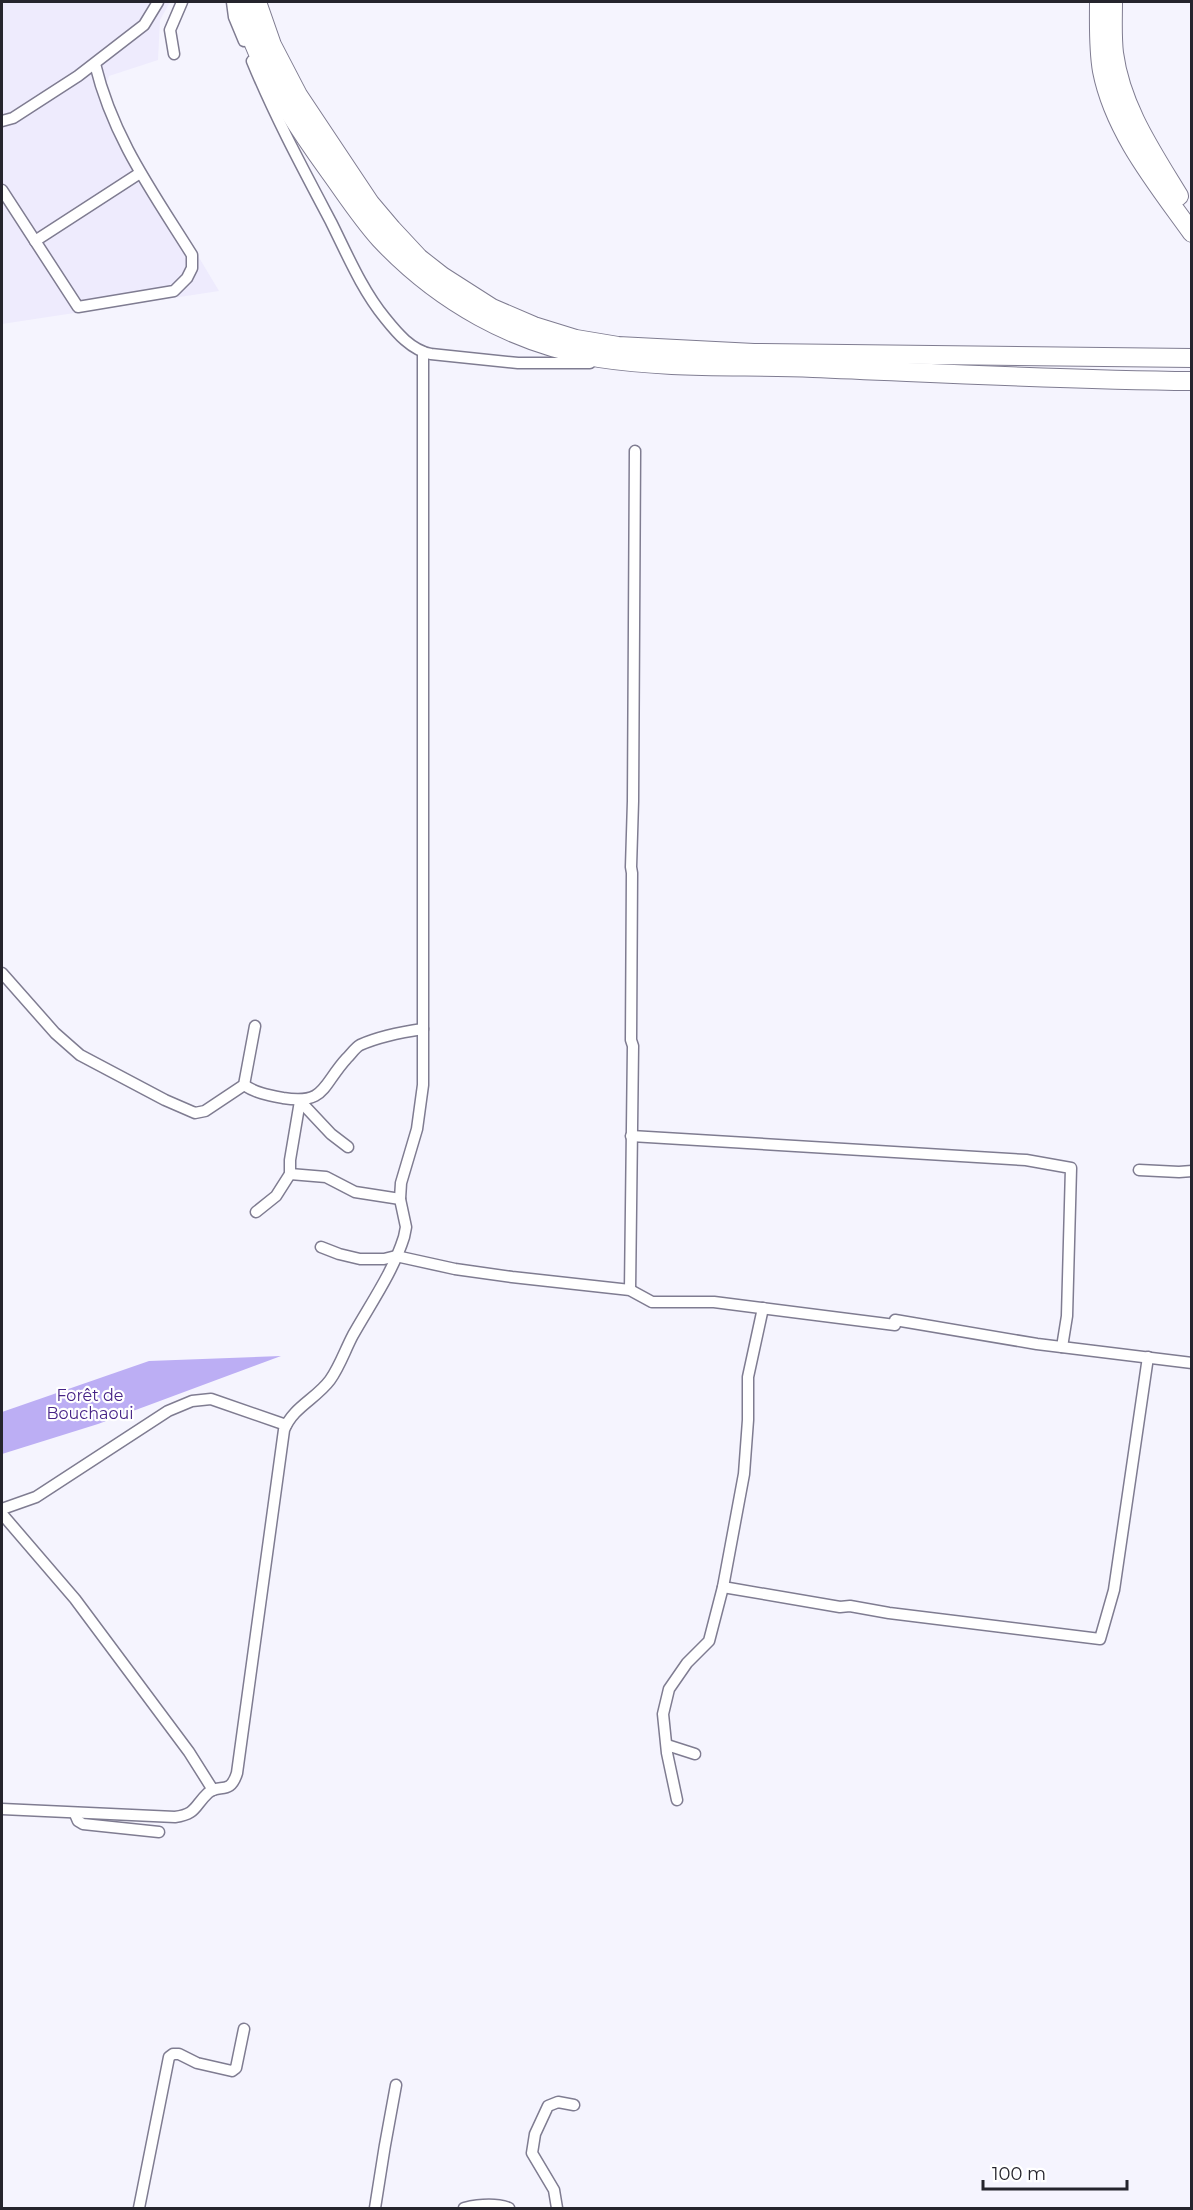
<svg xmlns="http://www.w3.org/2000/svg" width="1193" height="2210" font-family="Montserrat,sans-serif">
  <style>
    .built { fill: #eeebfd }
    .forest { fill: #bcaef4 }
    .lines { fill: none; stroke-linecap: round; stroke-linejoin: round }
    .street-casing { stroke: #7f7c91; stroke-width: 13 }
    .highway-casing { stroke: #7f7c91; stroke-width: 20 }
    .street { stroke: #fff; stroke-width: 10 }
    .highway { stroke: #fff; stroke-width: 18 }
    .labels { text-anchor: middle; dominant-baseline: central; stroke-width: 4.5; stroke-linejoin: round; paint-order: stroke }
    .park-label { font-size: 16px; fill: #462386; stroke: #fff }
  </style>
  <rect width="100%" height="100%" fill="#f5f4fe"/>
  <polygon class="built" points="2,2 170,2 160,20 158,60 109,76 105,89 116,119 219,291 2,324"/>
  <polygon class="forest" points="281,1356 98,1424 2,1454 2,1412 149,1361"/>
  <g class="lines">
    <defs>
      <g id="street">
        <polyline points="232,2 234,17 244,41"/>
        <polyline points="174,54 170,30 182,2"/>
        <path d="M252,61C275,117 303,169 331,222C347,254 362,290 385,318C397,333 411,350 431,354L518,363H590"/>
        <polyline points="2,121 13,118 78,76 144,25 158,2"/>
        <path d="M2,190L78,307L174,291L187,278L192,268V255C152,191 113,138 95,64"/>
        <polyline points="35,241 140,173"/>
        <polyline points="2,973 55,1033 80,1055 165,1100 195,1113 205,1111 244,1085 255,1026"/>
        <path d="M244,1085C256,1093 267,1095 283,1098C326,1105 322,1085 347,1058C351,1054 355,1048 360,1045C380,1036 402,1032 423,1029"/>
        <polyline points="300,1101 331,1134 348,1147"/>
        <polyline points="631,1136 1026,1160 1071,1168 1067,1316 1062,1347"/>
        <polyline points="1139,1170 1179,1172 1192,1171"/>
        <polyline points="290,1174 326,1177 355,1192 400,1199"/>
        <polyline points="256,1212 276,1196 290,1174 290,1160 300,1101"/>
        <polyline points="321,1247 339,1254 360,1259 384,1259 396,1256 455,1269 512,1277 630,1290 652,1302 714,1302 895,1325"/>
        <polyline points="630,1290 633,1046 631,1040 632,873 631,867 633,801 635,451"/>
        <polyline points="895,1320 1037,1344 1192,1363"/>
        <polyline points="2,1509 36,1497 168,1411 192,1401 211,1399 286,1425"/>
        <polyline points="2,1514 75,1599 189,1752 213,1790"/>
        <polyline points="723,1587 840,1607 850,1606 889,1613 1100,1639 1114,1590 1148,1357"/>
        <polyline points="667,1745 695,1754"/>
        <polyline points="677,1800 667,1753 663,1714 669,1689 687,1663 709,1641 723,1587 744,1474 748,1420 748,1377 763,1308"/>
        <path d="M2,1809L175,1817C197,1814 194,1806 208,1793C219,1783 230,1796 237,1773L284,1430C293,1407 316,1399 330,1380C340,1366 345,1350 353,1335C371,1303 393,1272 404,1237L406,1227L400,1199L401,1183L417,1129L423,1085V352"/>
        <polyline points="75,1814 78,1821 83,1824 159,1832"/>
        <polyline points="139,2208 169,2057 173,2054 179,2054 197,2063 232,2071 236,2068 244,2029"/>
        <path d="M375,2208C381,2167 388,2126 396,2085"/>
        <path d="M464,2208C477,2205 495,2203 509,2208"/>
        <polyline points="557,2208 554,2190 532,2153 535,2134 548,2106 558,2102 574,2105"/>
      </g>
      <g id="highway">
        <path d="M240,2C245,16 249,31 254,44C272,89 301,132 329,171C345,193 361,218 380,239C438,301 514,344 599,358C670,369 742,365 813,368C939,373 1065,380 1192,381"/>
        <polyline points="257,2 272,45 298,95 370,203 392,229 419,258 442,276 492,308 534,326 576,339 618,346 754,353 1192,358"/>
        <path d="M1099,2C1099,25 1098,48 1102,71C1114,132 1157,184 1192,233"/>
        <path d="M1113,2C1113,19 1112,36 1114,53C1121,106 1151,150 1179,196"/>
      </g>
    </defs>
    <use href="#street" class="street-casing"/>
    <use href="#highway" class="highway-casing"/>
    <use href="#street" class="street"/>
    <use href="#highway" class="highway"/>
  </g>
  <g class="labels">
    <g class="park-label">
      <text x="90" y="1395">Forêt de<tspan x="90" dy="18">Bouchaoui</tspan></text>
    </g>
  </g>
  <rect width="1193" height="2210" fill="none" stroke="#25242d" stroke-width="6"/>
  <path d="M983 2180v9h144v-9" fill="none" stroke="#25242d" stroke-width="3"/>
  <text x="992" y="2180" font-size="18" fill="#25242d" stroke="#ffffff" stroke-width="4.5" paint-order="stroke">100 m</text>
</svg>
